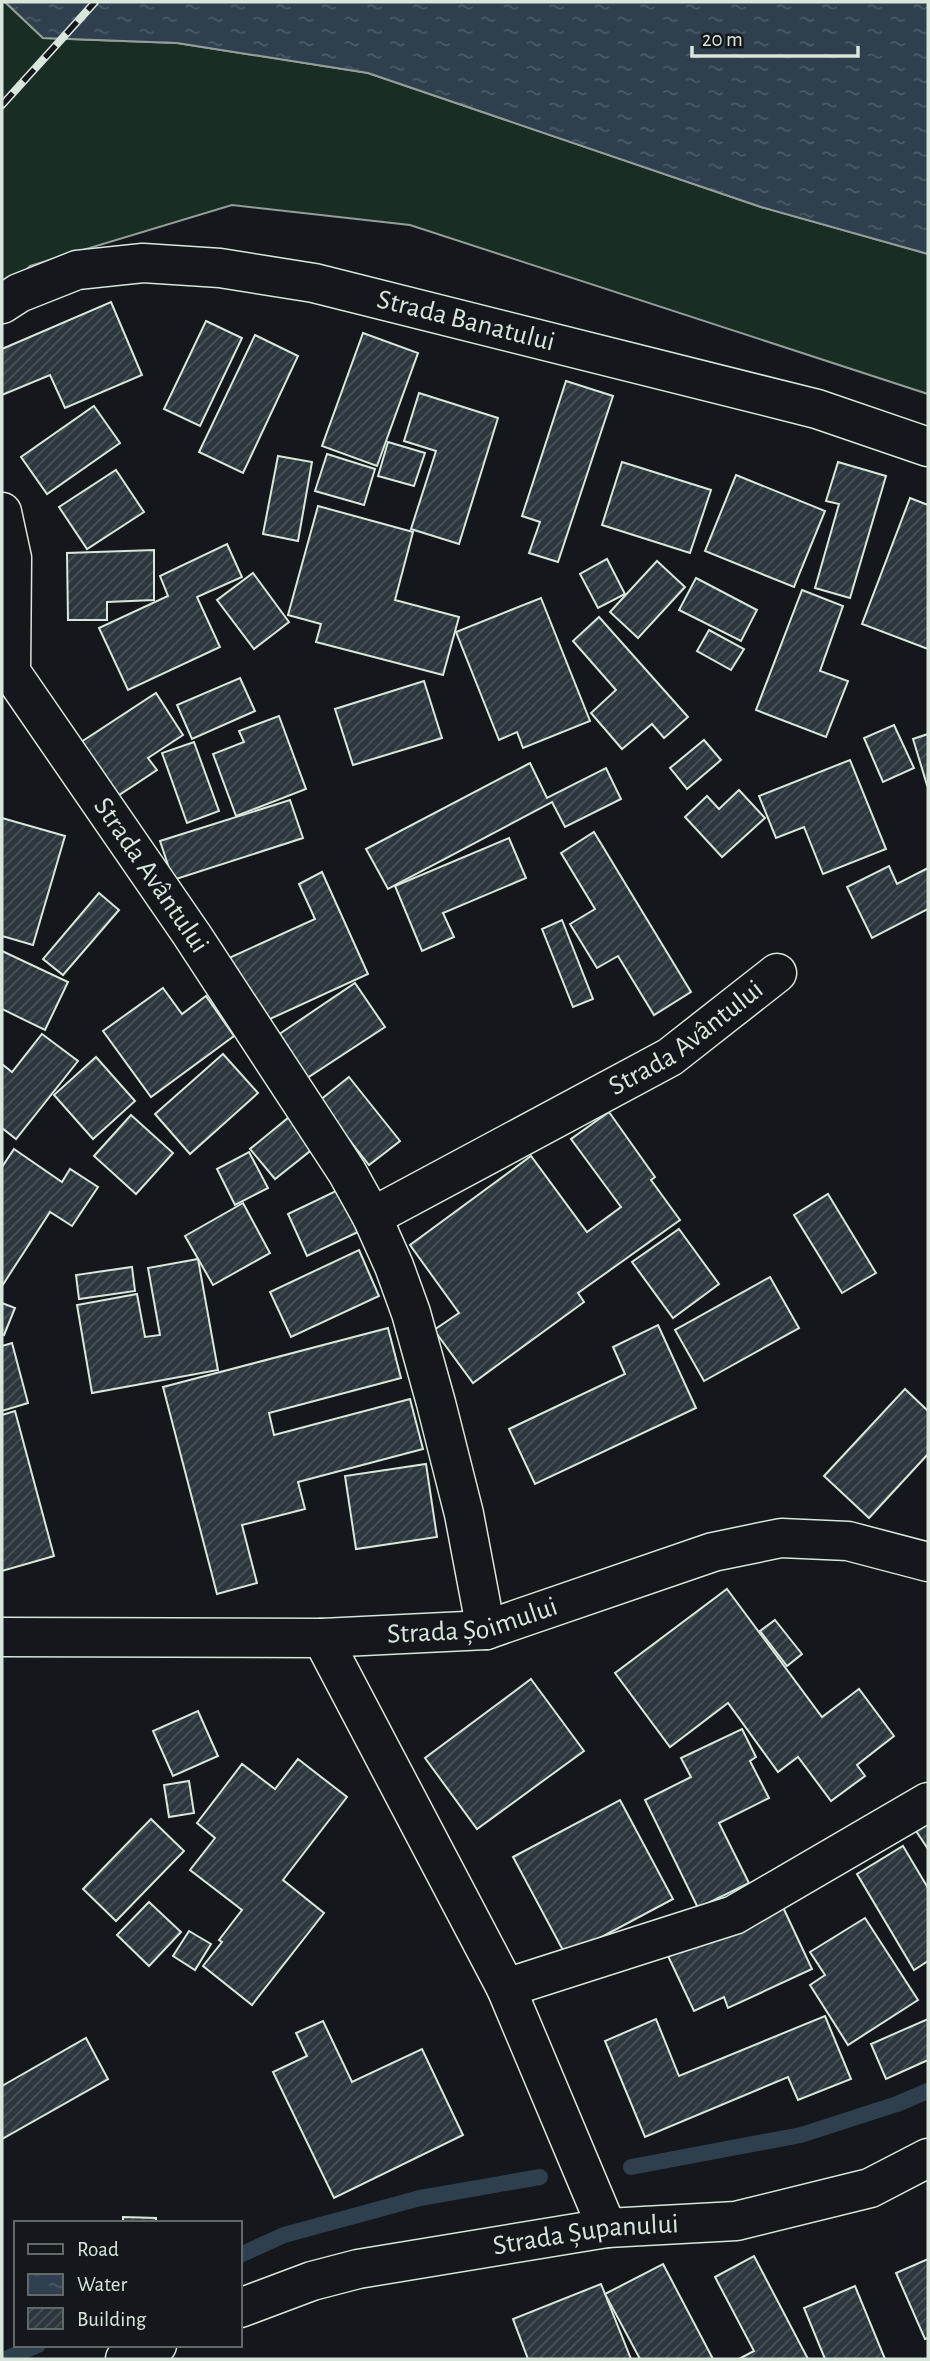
<svg xmlns="http://www.w3.org/2000/svg" width="930" height="2361" font-family="'Alegreya Sans',sans-serif">
  <style>
    .grass { fill: #1a2d24; stroke: #939e99; stroke-width: 2 }
    .water { fill: url(#water-ripples); stroke: #939e99; stroke-width: 2 }
    .lines { fill: none; stroke-linecap: round; stroke-linejoin: round }
    .stream { stroke: #2f3f4d; stroke-width: 16 }
    .building { fill: url(#building-hatch); stroke: #d8e6dc; stroke-width: 2 }
    .minor-casing { stroke: #d8e6dc; stroke-width: 41 }
    .tertiary-casing { stroke: #d8e6dc; stroke-width: 41 }
    .minor { stroke: #14181c; stroke-width: 38 }
    .tertiary { stroke: #14181c; stroke-width: 38 }
    .rail-casing { stroke: #d8e6dc; stroke-width: 8 }
    .rail { stroke: #14181c; stroke-width: 5; stroke-dasharray: 16; stroke-linecap: butt }
    .labels { text-anchor: middle; dominant-baseline: central; stroke-width: 5; stroke-linejoin: round; paint-order: stroke }
    .street-label { font-size: 28px; fill: #d8e6dc; stroke: #14181c }
  </style>
  <defs>
    <pattern id="water-ripples" width="26" height="14" patternUnits="userSpaceOnUse" patternTransform="scale(1.75)"><rect width="26" height="14" fill="#2f3f4d"/><path d="M2 4q2-2 4 0t4 0M15 11q2-2 4 0t4 0" fill="none" stroke="#4c5b66"/></pattern>
    <pattern id="building-hatch" width="6" height="6" patternUnits="userSpaceOnUse" patternTransform="scale(1.75)"><rect width="6" height="6" fill="#2c363c"/><path d="M-1 1l2-2M0 6l6-6M5 7l2-2" fill="none" stroke="#4a5358"/></pattern>
  </defs>
  <rect width="100%" height="100%" fill="#14181c"/>
  <polygon class="grass" points="2,2 5,2 43,38 177,43 368,73 761,207 928,254 928,394 410,225 232,205 30,266 2,296"/>
  <polygon class="water" points="5,2 928,2 928,254 761,207 368,73 177,43 43,38"/>
  <g class="lines">
    <g class="stream">
      <polyline points="631,2167 801,2135 897,2104 928,2091"/>
      <polyline points="240,2255 284,2235 420,2198 540,2177"/>
      <polyline points="5,2359 38,2345"/>
    </g>
  </g>
  <g class="building">
    <polygon points="111,302 142,375 65,408 50,375 2,395 2,349"/>
    <polygon points="206,321 242,338 200,426 164,409"/>
    <polygon points="363,333 418,353 377,466 322,446"/>
    <polygon points="255,335 298,356 243,473 199,452"/>
    <polygon points="566,381 613,396 558,562 529,553 540,522 522,516"/>
    <polygon points="419,393 498,418 459,544 411,529 436,451 404,441"/>
    <polygon points="94,406 120,443 47,494 21,457"/>
    <polygon points="388,442 425,453 414,486 378,476"/>
    <polygon points="327,454 375,469 364,505 315,491"/>
    <polygon points="278,456 312,462 298,541 263,534"/>
    <polygon points="622,462 711,490 690,553 602,525"/>
    <polygon points="838,462 886,476 850,598 815,588 839,504 826,501"/>
    <polygon points="116,470 144,512 87,549 59,507"/>
    <polygon points="736,475 825,511 794,587 705,551"/>
    <polygon points="910,498 928,505 928,649 862,624"/>
    <polygon points="318,506 413,532 395,600 459,617 443,675 316,642 321,624 288,615"/>
    <polygon points="227,544 242,577 197,597 220,647 128,690 99,628 168,596 160,576"/>
    <polygon points="154,550 154,600 107,602 107,620 68,620 67,553"/>
    <polygon points="607,559 625,594 598,608 580,574"/>
    <polygon points="657,561 685,587 638,638 610,612"/>
    <polygon points="253,573 289,622 254,649 217,600"/>
    <polygon points="696,578 757,610 741,641 679,610"/>
    <polygon points="802,590 843,606 820,671 848,681 826,737 756,710"/>
    <polygon points="541,598 590,721 523,748 517,732 499,740 456,632"/>
    <polygon points="599,617 688,717 664,738 652,724 622,749 591,713 616,690 573,641"/>
    <polygon points="709,630 744,649 731,670 697,651"/>
    <polygon points="240,678 255,711 192,739 177,705"/>
    <polygon points="424,681 442,738 353,765 335,709"/>
    <polygon points="156,693 183,735 148,758 157,770 110,801 75,746"/>
    <polygon points="279,716 306,789 236,816 213,754 244,742 239,731"/>
    <polygon points="894,725 914,768 883,782 864,738"/>
    <polygon points="928,734 928,784 927,785 913,739"/>
    <polygon points="704,740 721,760 687,789 670,768"/>
    <polygon points="194,742 219,811 187,823 162,753"/>
    <polygon points="850,760 886,849 823,874 804,827 776,838 759,796"/>
    <polygon points="530,763 547,798 606,768 621,799 565,827 552,802 388,889 366,849"/>
    <polygon points="739,790 765,818 722,857 685,817 707,796 719,809"/>
    <polygon points="290,800 303,838 173,880 160,841"/>
    <polygon points="2,818 65,836 33,945 2,936"/>
    <polygon points="594,832 691,992 654,1015 618,956 597,968 570,924 595,909 561,853"/>
    <polygon points="509,838 526,878 443,913 454,937 422,951 395,886"/>
    <polygon points="889,866 897,884 928,868 928,909 872,938 847,887"/>
    <polygon points="322,872 368,974 259,1024 229,958 315,919 299,884"/>
    <polygon points="99,893 119,910 63,975 43,959"/>
    <polygon points="562,920 593,999 573,1007 542,929"/>
    <polygon points="2,951 68,982 45,1030 2,1009"/>
    <polygon points="355,983 385,1027 301,1082 272,1039"/>
    <polygon points="163,988 182,1014 206,996 234,1036 151,1097 103,1031"/>
    <polygon points="42,1034 78,1061 16,1139 2,1128 2,1064 12,1072"/>
    <polygon points="223,1054 258,1093 190,1154 155,1114"/>
    <polygon points="96,1057 135,1101 93,1139 54,1095"/>
    <polygon points="349,1077 400,1141 369,1165 319,1101"/>
    <polygon points="609,1112 655,1177 651,1180 680,1220 578,1293 584,1302 473,1383 434,1330 459,1313 410,1245 531,1156 587,1232 621,1207 571,1139"/>
    <polygon points="294,1113 319,1144 275,1179 250,1149"/>
    <polygon points="131,1115 173,1153 136,1194 94,1156"/>
    <polygon points="14,1149 62,1182 70,1169 98,1187 72,1226 50,1212 2,1286 2,1167"/>
    <polygon points="249,1152 268,1188 235,1205 217,1169"/>
    <polygon points="338,1190 358,1232 307,1256 288,1214"/>
    <polygon points="828,1194 876,1273 842,1293 794,1215"/>
    <polygon points="243,1203 270,1253 213,1285 185,1236"/>
    <polygon points="679,1229 719,1284 673,1318 632,1262"/>
    <polygon points="359,1250 379,1296 291,1337 270,1292"/>
    <polygon points="198,1259 218,1370 92,1393 77,1305 137,1294 145,1337 160,1335 148,1268"/>
    <polygon points="132,1267 135,1291 79,1299 76,1275"/>
    <polygon points="770,1277 799,1328 704,1381 675,1330"/>
    <polygon points="2,1303 15,1308 4,1335 2,1334"/>
    <polygon points="658,1325 696,1408 535,1484 509,1429 625,1374 613,1347"/>
    <polygon points="388,1328 401,1378 269,1413 274,1435 410,1399 423,1449 298,1482 305,1509 242,1525 257,1583 217,1594 163,1387"/>
    <polygon points="12,1343 28,1403 2,1411 2,1346"/>
    <polygon points="905,1389 928,1411 928,1454 869,1518 824,1476"/>
    <polygon points="15,1411 54,1556 2,1571 2,1415"/>
    <polygon points="426,1464 437,1537 356,1549 345,1476"/>
    <polygon points="727,1589 822,1717 859,1689 894,1736 857,1765 865,1776 831,1801 798,1757 778,1772 728,1703 670,1747 615,1673"/>
    <polygon points="775,1620 802,1654 787,1666 760,1631"/>
    <polygon points="531,1679 584,1751 477,1829 425,1758"/>
    <polygon points="198,1711 218,1756 173,1776 153,1731"/>
    <polygon points="742,1729 756,1757 750,1761 769,1798 719,1823 749,1883 698,1908 645,1800 691,1777 681,1758"/>
    <polygon points="298,1759 347,1797 283,1880 324,1913 252,2005 203,1966 222,1942 219,1940 242,1910 190,1870 215,1838 197,1823 242,1764 275,1789"/>
    <polygon points="189,1781 194,1813 169,1817 164,1785"/>
    <polygon points="620,1800 673,1899 566,1956 513,1857"/>
    <polygon points="928,1818 928,1849 914,1828"/>
    <polygon points="151,1819 184,1851 116,1921 83,1889"/>
    <polygon points="903,1846 928,1888 928,1961 914,1970 857,1874"/>
    <polygon points="149,1902 181,1932 149,1966 117,1935"/>
    <polygon points="781,1903 812,1969 728,2008 724,1997 694,2011 668,1956"/>
    <polygon points="865,1918 918,2000 848,2045 810,1985 825,1975 810,1952"/>
    <polygon points="189,1931 211,1944 195,1970 173,1956"/>
    <polygon points="825,2016 851,2079 798,2100 788,2077 645,2137 605,2041 656,2019 679,2076"/>
    <polygon points="928,2019 928,2060 886,2079 871,2044"/>
    <polygon points="323,2021 352,2082 422,2049 463,2135 334,2198 273,2072 307,2056 296,2033"/>
    <polygon points="86,2038 108,2079 2,2139 2,2086"/>
    <polygon points="123,2217 156,2218 156,2223 123,2223"/>
    <polygon points="754,2256 808,2359 739,2359 754,2351 715,2277"/>
    <polygon points="928,2259 928,2338 925,2339 896,2273"/>
    <polygon points="663,2264 713,2359 640,2359 605,2294"/>
    <polygon points="601,2284 631,2359 528,2359 513,2319"/>
    <polygon points="855,2286 885,2359 825,2359 804,2308"/>
  </g>
  <g class="lines">
    <defs>
      <g id="minor">
        <path id="s1" d="M2,304L19,293L77,270L143,263L220,268L314,283L817,409L928,447"/>
        <path id="s2" d="M2,512L12,558L11,672L192,935L347,1172L372,1217L394,1266L411,1313L436,1403L464,1514L486,1630"/>
        <path id="s3" d="M372,1217L670,1057L777,973"/>
        <path id="s4" d="M2,1637L322,1638L486,1630L713,1552L781,1538L848,1541L928,1562"/>
        <polyline points="322,1638 506,1988 607,2228"/>
        <polyline points="506,1988 734,1915 928,1802"/>
      </g>
      <g id="tertiary">
        <path id="s5" d="M240,2308L312,2281L358,2269L607,2228L736,2221L870,2188L928,2158"/>
        <polyline points="125,2359 157,2345"/>
      </g>
    </defs>
    <use href="#minor" class="minor-casing"/>
    <use href="#tertiary" class="tertiary-casing"/>
    <use href="#minor" class="minor"/>
    <use href="#tertiary" class="tertiary"/>
    <defs>
      <polyline id="rail" points="2,105 95,2"/>
    </defs>
    <use href="#rail" class="rail-casing"/>
    <use href="#rail" class="rail"/>
  </g>
  <g class="labels">
    <g class="street-label">
      <text stroke="none"><textPath href="#s1" startOffset="478">Strada Banatului</textPath></text>
      <text stroke="none"><textPath href="#s2" startOffset="408">Strada Avântului</textPath></text>
      <text stroke="none"><textPath href="#s3" startOffset="362">Strada Avântului</textPath></text>
      <text stroke="none"><textPath href="#s4" startOffset="472">Strada Șoimului</textPath></text>
      <text stroke="none"><textPath href="#s5" startOffset="355">Strada Șupanului</textPath></text>
    </g>
  </g>
  <rect width="930" height="2361" fill="none" stroke="#d8e6dc" stroke-width="7"/>
  <rect x="14" y="2221" width="228" height="126" fill="#14181c" stroke="#626a69" stroke-width="2"/>
  <rect x="28" y="2244" width="35" height="10" fill="#14181c" stroke="#626a69" stroke-width="2"/>
  <text x="77" y="2256" font-size="21" fill="#d8e6dc">Road</text>
  <rect x="28" y="2274" width="35" height="21" fill="url(#water-ripples)" stroke="#626a69" stroke-width="2"/>
  <text x="77" y="2291" font-size="21" fill="#d8e6dc">Water</text>
  <rect x="28" y="2308" width="35" height="21" fill="url(#building-hatch)" stroke="#626a69" stroke-width="2"/>
  <text x="77" y="2326" font-size="21" fill="#d8e6dc">Building</text>
  <path d="M692 46v10h166v-10" fill="none" stroke="#d8e6dc" stroke-width="3.5"/>
  <text x="702" y="46" font-size="21" fill="#d8e6dc" stroke="#14181c" stroke-width="5" paint-order="stroke">20 m</text>
</svg>
